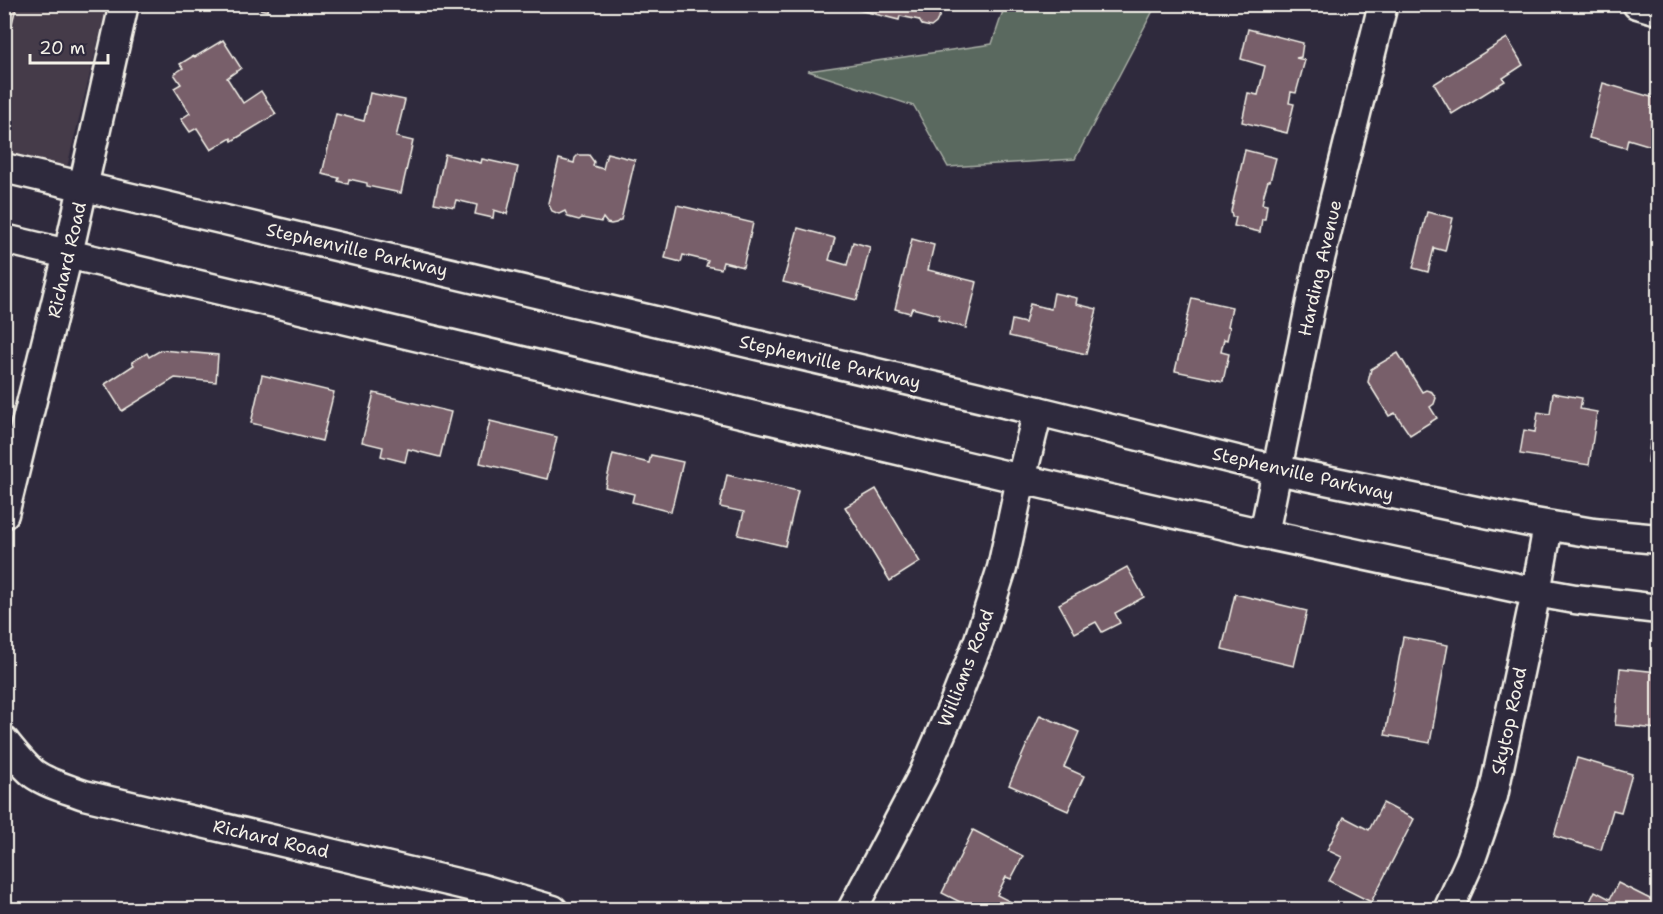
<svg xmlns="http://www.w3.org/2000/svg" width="1663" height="914" font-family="'Shantell Sans',sans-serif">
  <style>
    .built { fill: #453a4a }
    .green { fill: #5a695f; stroke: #a7ada4; stroke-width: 1.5 }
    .building { fill: #785f6a; stroke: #f4f1e8; stroke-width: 1.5 }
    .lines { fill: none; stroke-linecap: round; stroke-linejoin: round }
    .minor-casing { stroke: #f4f1e8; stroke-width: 33 }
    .minor { stroke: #2f2a3d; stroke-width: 28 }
    .labels { text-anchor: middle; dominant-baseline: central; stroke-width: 6; stroke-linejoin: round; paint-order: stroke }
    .street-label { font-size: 18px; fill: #f4f1e8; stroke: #2f2a3d }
  </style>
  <rect width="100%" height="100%" fill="#2f2a3d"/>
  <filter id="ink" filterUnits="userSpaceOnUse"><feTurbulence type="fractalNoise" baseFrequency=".0167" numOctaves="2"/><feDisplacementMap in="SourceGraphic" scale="12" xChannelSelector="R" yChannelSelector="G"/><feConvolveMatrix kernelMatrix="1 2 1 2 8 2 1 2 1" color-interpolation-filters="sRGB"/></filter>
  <g filter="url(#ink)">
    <polygon class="built" points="5,5 107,5 66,171 5,156"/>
    <polygon class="green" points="1005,5 1156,5 1075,159 948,167 914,106 808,71 992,44"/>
    <g class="building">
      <polygon points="4,4 17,4 4,54"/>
      <polygon points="239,4 269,4 268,11"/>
      <polygon points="848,4 937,4 937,8 940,15 936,23 931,27 922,25 919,20 900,16 899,20 847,7"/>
      <polygon points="1248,29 1303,43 1301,57 1296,58 1305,60 1296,93 1291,92 1289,103 1294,104 1287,133 1242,122 1248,93 1258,95 1265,66 1241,59"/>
      <polygon points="1507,38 1523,65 1503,78 1505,81 1452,114 1434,84"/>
      <polygon points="223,40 241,68 227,78 243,103 261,91 276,114 232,141 231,138 211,150 197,128 190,132 181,119 190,113 174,88 181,84 174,74 183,68 180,64 193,56 195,57"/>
      <polygon points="1603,83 1658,99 1658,148 1628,139 1626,148 1589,138"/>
      <polygon points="370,93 405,100 396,137 413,141 401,193 367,186 367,183 349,179 348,184 338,181 339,178 322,174 336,114 364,121"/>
      <polygon points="1245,150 1276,158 1270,181 1268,181 1264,194 1262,204 1267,205 1265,219 1262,219 1260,232 1234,226 1236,217 1232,217 1231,211"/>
      <polygon points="607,153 635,160 621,220 620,220 616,223 611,224 607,223 603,218 601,222 582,218 579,220 568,217 565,211 559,214 552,211 548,203 559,159 574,163 575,158 578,155 589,155 594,162 593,166 603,169"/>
      <polygon points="445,154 481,163 482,159 518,167 507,214 494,210 493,218 475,214 477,205 456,200 454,207 434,203"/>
      <polygon points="677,205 753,223 743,267 723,262 721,269 706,266 708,261 683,255 681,262 665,258"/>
      <polygon points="1427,212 1453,218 1445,251 1434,248 1428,272 1413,268"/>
      <polygon points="798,228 835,238 829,260 847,265 853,242 870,247 857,300 783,282"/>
      <polygon points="912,239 934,245 928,270 977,282 966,328 938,320 939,315 912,308 910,313 895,309"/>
      <polygon points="1054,293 1077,298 1076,304 1097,309 1086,354 1009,336 1012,320 1025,323 1030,304 1051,309"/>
      <polygon points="1192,298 1232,307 1228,326 1230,327 1227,340 1224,339 1221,352 1229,354 1223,381 1175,371"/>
      <polygon points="161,350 218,355 216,382 175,378 122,411 105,384 134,365 132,362 147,353 149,357"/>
      <polygon points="1398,353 1422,392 1426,390 1432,392 1436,398 1434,404 1430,407 1437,418 1410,435 1395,413 1389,416 1368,382 1371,369"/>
      <polygon points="262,375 334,392 322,441 251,423"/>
      <polygon points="374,393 451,412 440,457 408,449 405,462 381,456 383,447 362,442"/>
      <polygon points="1553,393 1582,398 1580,409 1597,412 1589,465 1520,454 1524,430 1535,432 1538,412 1550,414"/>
      <polygon points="490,421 557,437 547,479 480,463"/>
      <polygon points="1650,441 1658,442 1658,463 1648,462"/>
      <polygon points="613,454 649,463 651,455 683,462 671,512 632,502 634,494 605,487"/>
      <polygon points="727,475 798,491 785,546 738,535 744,512 720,507"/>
      <polygon points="876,489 920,562 890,581 845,507"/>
      <polygon points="1127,567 1144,597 1115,613 1120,623 1102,632 1096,622 1075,633 1059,604"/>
      <polygon points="1235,594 1307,611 1294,666 1222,649"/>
      <polygon points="1403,637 1448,645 1430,743 1385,735"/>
      <polygon points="1620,668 1658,672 1658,729 1615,725"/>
      <polygon points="1040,715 1079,732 1064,767 1084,776 1068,811 1009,785"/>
      <polygon points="1577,758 1632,774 1621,812 1613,810 1601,850 1554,836"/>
      <polygon points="1383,803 1414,819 1371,902 1329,881 1342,857 1327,850 1344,817 1369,830"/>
      <polygon points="973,830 1023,856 1011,879 1006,877 997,895 1015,904 1012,910 976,910 942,893"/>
      <polygon points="1618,883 1658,903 1656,910 1586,910 1595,891 1610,899"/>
    </g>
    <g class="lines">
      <defs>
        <g id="minor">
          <polyline points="1637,4 1658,10"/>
          <polyline points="4,168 1038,411 1277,470 1529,522 1593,533 1658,539"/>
          <polyline points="4,239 1021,479 1264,534 1536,592 1575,599 1658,609"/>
          <polyline points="4,514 68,254 124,4"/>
          <polyline points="1264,534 1318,267 1383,4"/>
          <path d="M4,741C13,752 23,765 34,774C48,784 68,789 84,795L482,889L553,910"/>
          <polyline points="852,910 923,775 953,706 979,640 1002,568 1021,479 1038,411"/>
          <polyline points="1448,910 1471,859 1493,796 1536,592 1548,526"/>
        </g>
      </defs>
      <use href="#minor" class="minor-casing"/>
      <use href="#minor" class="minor"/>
    </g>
  </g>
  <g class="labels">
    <g class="street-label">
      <text transform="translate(357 250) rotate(13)">Stephenville Parkway</text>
      <text transform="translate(67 260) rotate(-77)">Richard Road</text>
      <text transform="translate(1320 268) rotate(-77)">Harding Avenue</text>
      <text transform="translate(830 362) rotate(13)">Stephenville Parkway</text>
      <text transform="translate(1303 474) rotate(13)">Stephenville Parkway</text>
      <text transform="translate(966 668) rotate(-69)">Williams Road</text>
      <text transform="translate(1509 721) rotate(-78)">Skytop Road</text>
      <text transform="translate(271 839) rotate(13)">Richard Road</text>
    </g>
  </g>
  <rect width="1663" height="914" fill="none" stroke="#2f2a3d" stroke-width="24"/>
  <rect x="12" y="12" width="1639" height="890" fill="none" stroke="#f4f1e8" stroke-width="2" filter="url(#ink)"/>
  <path d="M30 54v9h78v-9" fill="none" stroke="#f4f1e8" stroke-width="3"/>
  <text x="39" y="54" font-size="18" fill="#f4f1e8" stroke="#2f2a3d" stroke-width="4.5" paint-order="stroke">20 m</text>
</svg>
